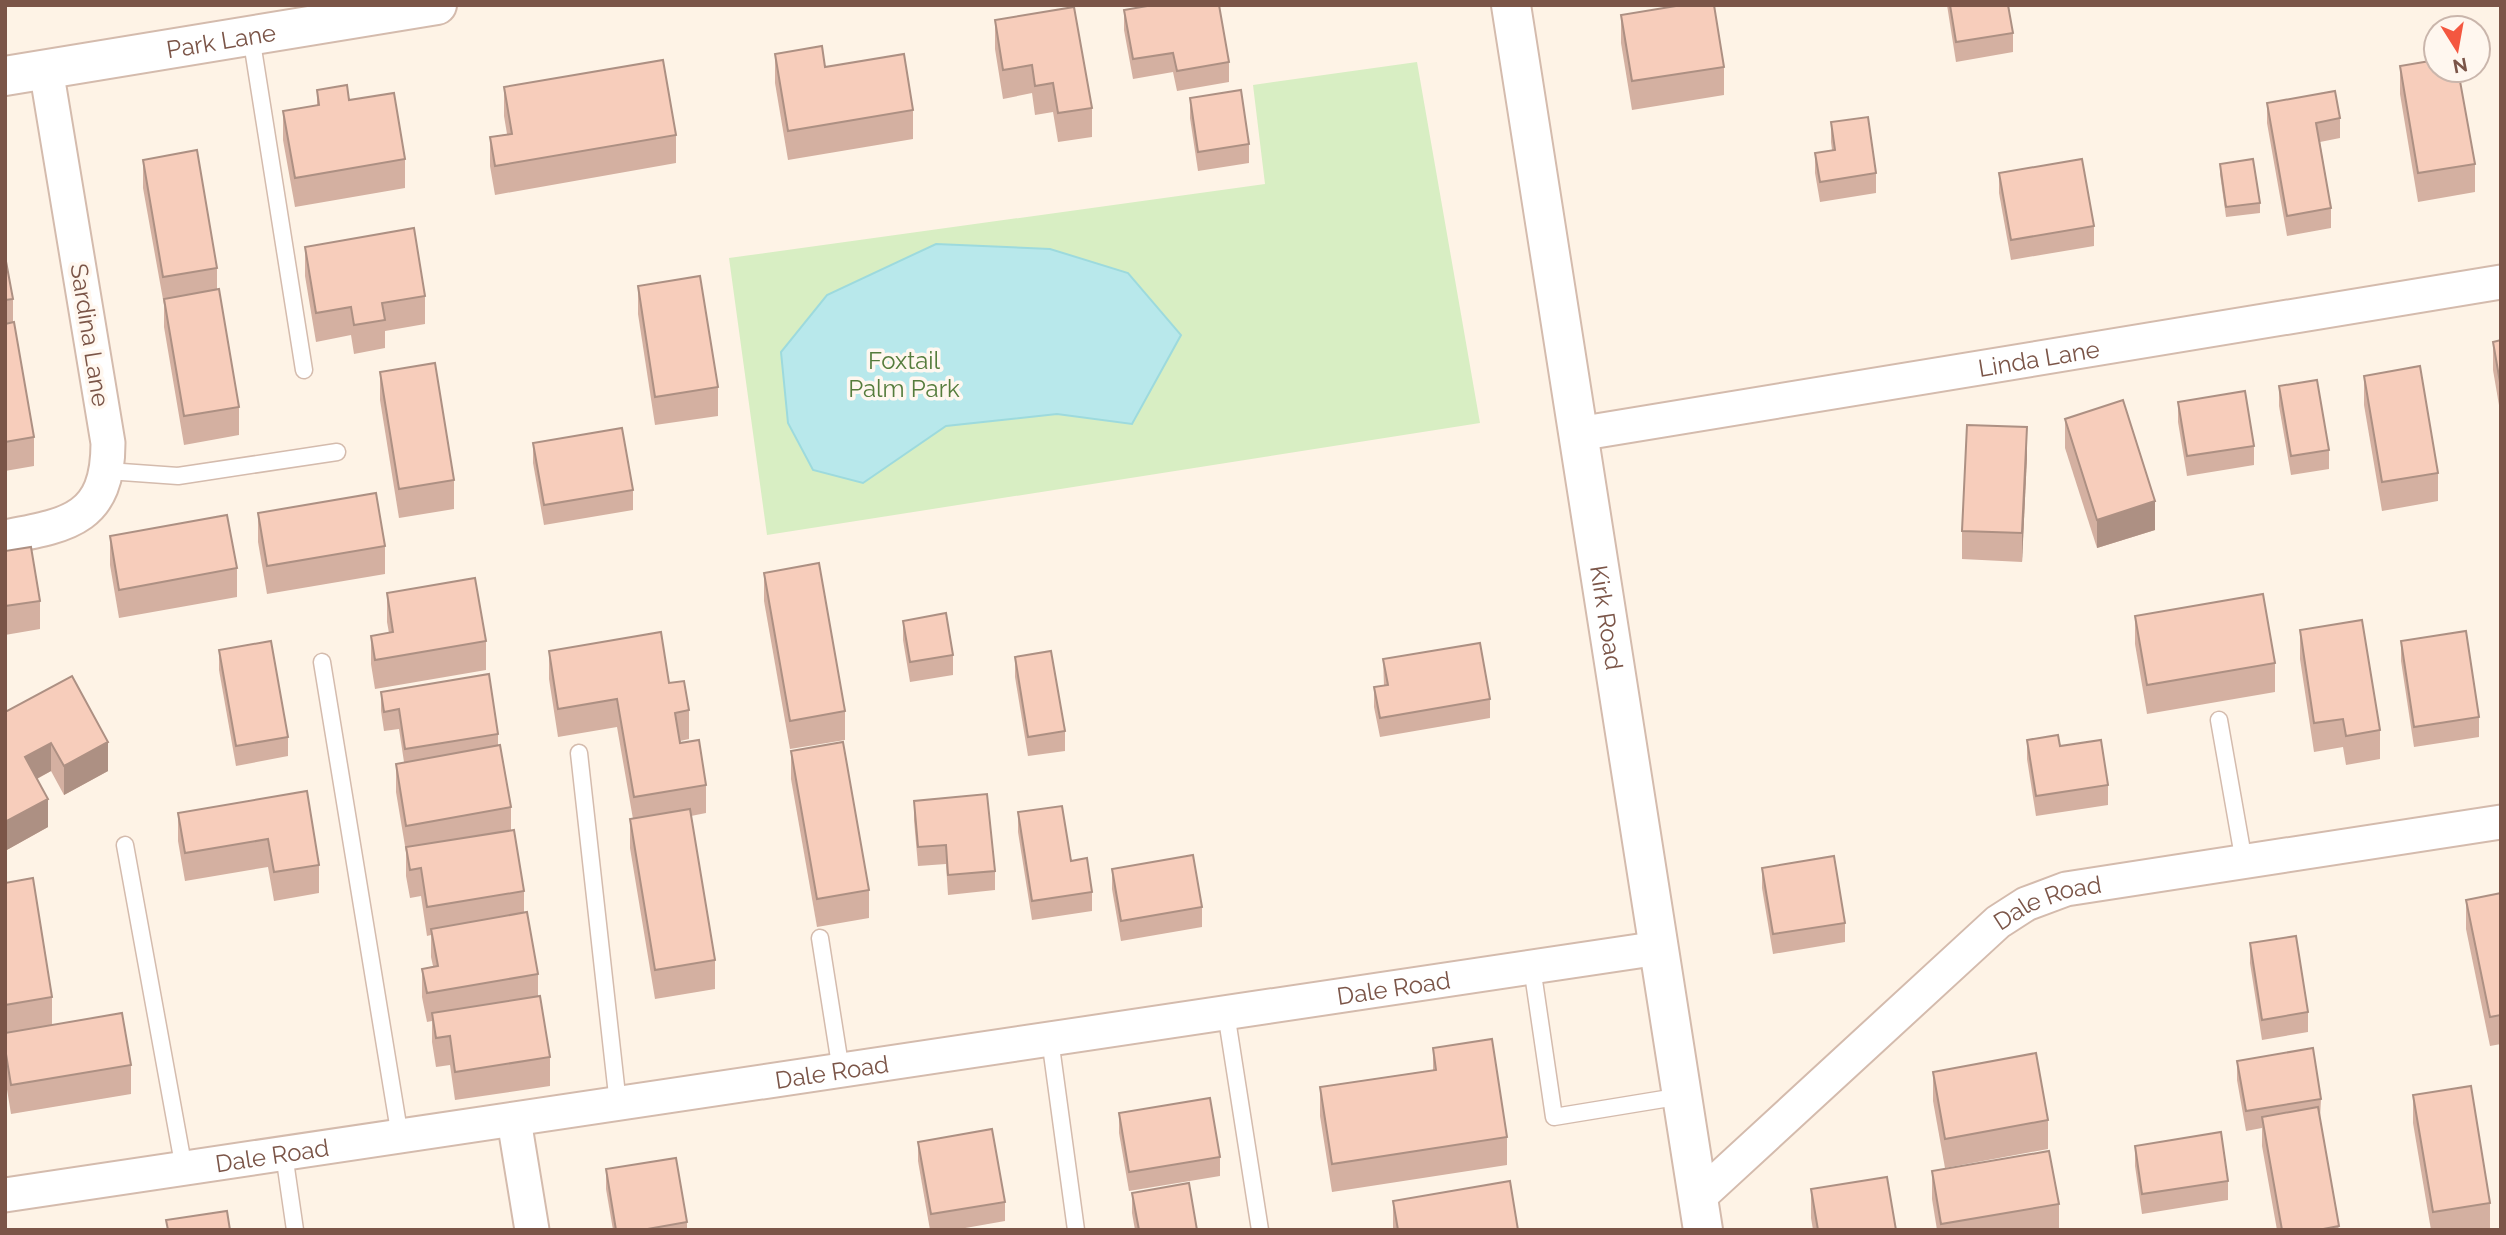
<svg xmlns="http://www.w3.org/2000/svg" width="2506" height="1235" font-family="Raleway,sans-serif">
  <style>
    .green { fill: #d8eec3 }
    .water { fill: #b8e8eb; stroke: #9ddadd; stroke-width: 2 }
    .lines { fill: none; stroke-linecap: round; stroke-linejoin: round }
    .service-casing { stroke: #d4bbad; stroke-width: 19 }
    .minor-casing { stroke: #d4bbad; stroke-width: 37 }
    .tertiary-casing { stroke: #d4bbad; stroke-width: 42 }
    .service { stroke: #fff; stroke-width: 16 }
    .minor { stroke: #fff; stroke-width: 33 }
    .tertiary { stroke: #fff; stroke-width: 38 }
    .wall { fill: #d4b0a1 }
    .shaded-wall { fill: #ad9083 }
    .building { fill: #f7cdbb; stroke: #ad9083; stroke-width: 2 }
    .labels { text-anchor: middle; dominant-baseline: central; stroke-width: 7; stroke-linejoin: round; paint-order: stroke }
    .street-label { font-size: 24px; fill: #7b5548; stroke: #fff7ef }
    .park-label { font-size: 24px; fill: #557c3c; stroke: #fff7ef }
  </style>
  <rect width="100%" height="100%" fill="#fef3e6"/>
  <polygon class="green" points="1417,62 1480,423 767,535 729,258 1265,184 1253,85"/>
  <polygon class="water" points="936,244 1050,249 1128,273 1181,335 1132,424 1057,414 946,426 863,483 813,470 788,423 781,352 827,295"/>
  <g class="lines">
    <defs>
      <g id="service">
        <polyline points="251,36 304,370"/>
        <polyline points="108,471 178,476 337,452"/>
        <polyline points="322,662 400,1137"/>
        <polyline points="2219,720 2244,862"/>
        <polyline points="579,753 618,1104"/>
        <polyline points="125,845 184,1169"/>
        <polyline points="820,938 841,1071"/>
        <polyline points="1532,967 1554,1117 1682,1096"/>
        <polyline points="1226,1013 1260,1230"/>
        <polyline points="1050,1039 1076,1230"/>
        <polyline points="284,1154 295,1230"/>
      </g>
      <g id="minor">
        <path id="s1" d="M1578,434L2501,282"/>
        <path d="M5,537C69,525 108,519 108,443L46,69"/>
        <polyline points="514,1120 532,1230"/>
        <path id="s2" d="M5,1195L1659,948"/>
        <path id="s3" d="M1698,1198L1998,922L2026,904L2066,889L2501,822"/>
      </g>
      <g id="tertiary">
        <path id="s4" d="M1511,5L1703,1230"/>
        <path id="s5" d="M5,76L437,5"/>
      </g>
    </defs>
    <use href="#service" class="service-casing"/>
    <use href="#minor" class="minor-casing"/>
    <use href="#tertiary" class="tertiary-casing"/>
    <use href="#service" class="service"/>
    <use href="#minor" class="minor"/>
    <use href="#tertiary" class="tertiary"/>
  </g>
  <g class="wall">
    <polygon points="1947,5 2008,5 2013,33 2013,52 1956,62"/>
    <polygon points="1124,10 1229,62 1229,82 1177,91 1173,72 1133,79 1124,30"/>
    <polygon points="1621,15 1724,67 1724,95 1632,110 1621,43"/>
    <polygon points="995,20 1092,108 1092,137 1058,142 1053,112 1035,115 1032,93 1003,99 995,49"/>
    <polygon points="775,54 825,67 913,110 913,139 788,160 775,83"/>
    <polygon points="2400,66 2475,164 2475,192 2418,202 2400,94"/>
    <polygon points="504,87 676,135 676,163 495,195 490,166 490,137 507,134 504,116"/>
    <polygon points="317,90 349,100 405,159 405,188 295,207 283,140 283,111 317,105"/>
    <polygon points="1190,98 1249,144 1249,163 1198,171 1190,118"/>
    <polygon points="2267,103 2340,118 2340,138 2320,142 2331,208 2331,228 2287,236 2267,123"/>
    <polygon points="1831,122 1876,173 1876,193 1820,202 1815,173 1815,153 1832,150 1831,142"/>
    <polygon points="143,160 217,268 217,289 239,407 239,435 184,445 164,327 164,305 143,188"/>
    <polygon points="2220,164 2260,203 2260,213 2226,217 2220,174"/>
    <polygon points="1999,173 2094,226 2094,246 2011,260 1999,193"/>
    <polygon points="305,247 425,296 425,324 385,331 385,348 354,354 351,335 316,342 305,276"/>
    <polygon points="5,256 13,299 13,322 34,437 34,466 5,471"/>
    <polygon points="638,286 718,387 718,416 655,425 638,314"/>
    <polygon points="2501,340 2501,417 2493,370 2493,342"/>
    <polygon points="380,372 454,480 454,509 399,518 380,400"/>
    <polygon points="2364,376 2438,473 2438,501 2382,511 2364,405"/>
    <polygon points="2279,386 2329,450 2329,469 2291,475 2279,406"/>
    <polygon points="2178,402 2254,446 2254,465 2187,476 2178,422"/>
    <polygon points="2065,419 2155,530 2097,548 2065,448"/>
    <polygon points="533,443 633,490 633,510 544,525 533,463"/>
    <polygon points="2027,456 2022,562 1962,559 1962,531"/>
    <polygon points="258,513 385,546 385,574 267,594 258,542"/>
    <polygon points="110,536 237,568 237,597 119,618 110,565"/>
    <polygon points="5,551 40,601 40,629 5,635"/>
    <polygon points="764,573 845,711 845,740 790,749 764,601"/>
    <polygon points="387,593 486,641 486,670 375,689 371,664 371,636 389,633 387,622"/>
    <polygon points="2135,616 2275,663 2275,692 2147,714 2135,644"/>
    <polygon points="903,621 953,655 953,675 910,682 903,640"/>
    <polygon points="2300,630 2380,730 2380,759 2346,765 2343,747 2314,752 2300,659"/>
    <polygon points="2401,641 2479,717 2479,737 2414,747 2401,661"/>
    <polygon points="219,650 288,737 288,756 236,766 219,670"/>
    <polygon points="549,651 669,683 689,710 689,739 680,741 680,743 706,785 706,813 691,816 715,960 715,989 655,999 630,848 630,819 633,819 617,727 558,737 549,679"/>
    <polygon points="1015,657 1065,731 1065,751 1028,756 1015,677"/>
    <polygon points="1383,659 1490,699 1490,718 1380,737 1374,707 1374,687 1384,686"/>
    <polygon points="381,692 498,734 498,745 511,807 511,830 524,891 524,913 538,974 538,996 550,1057 550,1086 455,1100 450,1065 436,1067 432,1042 432,1021 427,1022 422,997 422,969 433,966 431,957 431,935 427,936 421,896 410,898 406,876 406,852 396,792 396,764 404,762 399,729 384,731 381,711"/>
    <polygon points="5,712 108,771 64,795 51,771 37,779 48,827 5,851"/>
    <polygon points="2027,740 2060,746 2108,785 2108,805 2036,816 2027,759"/>
    <polygon points="791,751 869,890 869,918 817,927 791,779"/>
    <polygon points="307,791 319,865 319,893 274,901 268,867 185,881 178,841 178,813"/>
    <polygon points="914,801 995,871 995,890 948,895 946,864 918,866 914,820"/>
    <polygon points="1018,812 1071,861 1092,892 1092,911 1032,920 1018,832"/>
    <polygon points="1762,868 1845,923 1845,942 1773,954 1762,888"/>
    <polygon points="1112,869 1202,907 1202,927 1121,941 1112,889"/>
    <polygon points="5,883 52,997 52,1025 131,1065 131,1094 11,1114 5,1077"/>
    <polygon points="2501,893 2501,1044 2490,1046 2466,929 2466,900"/>
    <polygon points="2250,943 2308,1012 2308,1032 2262,1040 2250,963"/>
    <polygon points="1433,1048 1507,1137 1507,1165 1332,1192 1320,1116 1320,1087 1433,1070"/>
    <polygon points="2237,1061 2321,1099 2320,1118 2339,1230 2277,1230 2262,1146 2262,1128 2246,1131 2237,1080"/>
    <polygon points="1933,1072 2048,1120 2048,1149 1945,1168 1933,1101"/>
    <polygon points="2413,1095 2490,1203 2490,1230 2431,1230 2413,1123"/>
    <polygon points="1119,1113 1220,1157 1220,1176 1129,1191 1119,1133"/>
    <polygon points="918,1142 1005,1202 1005,1221 954,1230 930,1230 918,1161"/>
    <polygon points="2135,1146 2228,1181 2228,1200 2142,1214 2135,1166"/>
    <polygon points="606,1169 687,1222 687,1230 613,1230 606,1189"/>
    <polygon points="1932,1171 2059,1204 2059,1230 1937,1230 1932,1199"/>
    <polygon points="1811,1189 1896,1230 1813,1230 1811,1218"/>
    <polygon points="1132,1193 1197,1230 1135,1230 1132,1213"/>
    <polygon points="1393,1201 1518,1230 1393,1230"/>
  </g>
  <g class="shaded-wall">
    <polygon points="2027,427 2027,456 2022,562 2022,533"/>
    <polygon points="2155,501 2155,530 2097,548 2097,520"/>
    <polygon points="108,742 108,771 64,795 64,766"/>
    <polygon points="51,743 51,771 25,785 25,757"/>
    <polygon points="48,799 48,827 5,851 5,822"/>
  </g>
  <g class="building">
    <polygon points="1153,5 1219,5 1229,62 1177,71 1173,53 1133,59 1124,10"/>
    <polygon points="1682,5 1714,5 1724,67 1632,81 1621,15"/>
    <polygon points="1950,5 2008,5 2013,33 1956,42"/>
    <polygon points="1074,7 1092,108 1058,113 1053,83 1035,86 1032,65 1003,70 995,20"/>
    <polygon points="822,46 825,67 904,54 913,110 788,131 775,54"/>
    <polygon points="663,60 676,135 495,166 490,137 512,134 504,87"/>
    <polygon points="2436,60 2436,70 2458,70 2475,164 2418,173 2400,66"/>
    <polygon points="347,85 349,100 394,93 405,159 295,178 283,111 319,105 317,90"/>
    <polygon points="1241,90 1249,144 1198,152 1190,98"/>
    <polygon points="2335,91 2340,118 2316,123 2331,208 2287,216 2267,103"/>
    <polygon points="1868,117 1876,173 1820,182 1815,153 1835,150 1831,122"/>
    <polygon points="197,150 217,268 163,277 143,160"/>
    <polygon points="2082,159 2094,226 2011,240 1999,173"/>
    <polygon points="2253,159 2260,203 2226,207 2220,164"/>
    <polygon points="414,228 425,296 382,303 385,320 354,325 351,307 316,313 305,247"/>
    <polygon points="5,256 13,299 5,300"/>
    <polygon points="700,276 718,387 655,397 638,286"/>
    <polygon points="219,289 239,407 184,416 164,299"/>
    <polygon points="14,322 34,437 5,442 5,324"/>
    <polygon points="2501,340 2501,388 2493,342"/>
    <polygon points="435,363 454,480 399,489 380,372"/>
    <polygon points="2420,366 2438,473 2382,482 2364,376"/>
    <polygon points="2317,380 2329,450 2291,456 2279,386"/>
    <polygon points="2245,391 2254,446 2187,456 2178,402"/>
    <polygon points="2123,400 2155,501 2097,520 2065,419"/>
    <polygon points="1967,425 2027,427 2022,533 1962,531"/>
    <polygon points="622,428 633,490 544,505 533,443"/>
    <polygon points="376,493 385,546 267,566 258,513"/>
    <polygon points="227,515 237,568 119,590 110,536"/>
    <polygon points="31,547 40,601 5,606 5,551"/>
    <polygon points="819,563 845,711 790,721 764,573"/>
    <polygon points="475,578 486,641 375,660 371,636 393,632 387,593"/>
    <polygon points="2263,594 2275,663 2147,685 2135,616"/>
    <polygon points="946,613 953,655 910,662 903,621"/>
    <polygon points="2362,620 2380,730 2346,736 2343,719 2314,723 2300,630"/>
    <polygon points="2466,631 2479,717 2414,727 2401,641"/>
    <polygon points="661,632 669,683 684,681 689,710 675,713 680,743 699,740 706,785 634,797 617,699 558,709 549,651"/>
    <polygon points="271,641 288,737 236,746 219,650"/>
    <polygon points="1480,643 1490,699 1380,718 1374,687 1388,685 1383,659"/>
    <polygon points="1051,651 1065,731 1028,737 1015,657"/>
    <polygon points="489,674 498,734 405,749 399,709 384,712 381,692"/>
    <polygon points="72,676 108,742 64,766 51,743 25,757 48,799 5,822 5,712"/>
    <polygon points="2058,735 2060,746 2101,740 2108,785 2036,796 2027,740"/>
    <polygon points="843,742 869,890 817,899 791,751"/>
    <polygon points="500,745 511,807 406,826 396,764"/>
    <polygon points="307,791 319,865 274,872 268,839 185,853 178,813"/>
    <polygon points="987,794 995,871 948,875 946,845 918,847 914,801"/>
    <polygon points="1062,806 1071,861 1087,858 1092,892 1032,901 1018,812"/>
    <polygon points="690,809 715,960 655,970 630,819"/>
    <polygon points="514,830 524,891 427,907 421,868 410,870 406,847"/>
    <polygon points="1193,855 1202,907 1121,921 1112,869"/>
    <polygon points="1834,856 1845,923 1773,934 1762,868"/>
    <polygon points="33,878 52,997 5,1005 5,883"/>
    <polygon points="2501,893 2501,1015 2490,1017 2466,900"/>
    <polygon points="527,912 538,974 427,993 422,969 438,966 431,929"/>
    <polygon points="2296,936 2308,1012 2262,1020 2250,943"/>
    <polygon points="540,996 550,1057 455,1072 450,1036 436,1038 432,1013"/>
    <polygon points="122,1013 131,1065 11,1085 5,1048 5,1033"/>
    <polygon points="1492,1039 1507,1137 1332,1164 1320,1087 1436,1070 1433,1048"/>
    <polygon points="2313,1048 2321,1099 2246,1111 2237,1061"/>
    <polygon points="2036,1053 2048,1120 1945,1139 1933,1072"/>
    <polygon points="2471,1086 2490,1203 2433,1212 2413,1095"/>
    <polygon points="1210,1098 1220,1157 1129,1172 1119,1113"/>
    <polygon points="2318,1107 2339,1226 2318,1230 2282,1230 2262,1117"/>
    <polygon points="992,1129 1005,1202 931,1214 918,1142"/>
    <polygon points="2221,1132 2228,1181 2142,1194 2135,1146"/>
    <polygon points="2049,1151 2059,1204 1941,1224 1932,1171"/>
    <polygon points="676,1158 687,1222 642,1230 616,1230 606,1169"/>
    <polygon points="1887,1177 1896,1230 1818,1230 1811,1189"/>
    <polygon points="1510,1181 1518,1230 1398,1230 1393,1201"/>
    <polygon points="1189,1183 1197,1230 1139,1230 1132,1193"/>
    <polygon points="227,1211 230,1230 168,1230 166,1220"/>
  </g>
  <g class="labels">
    <g class="street-label">
      <text stroke="none"><textPath href="#s5" startOffset="219">Park Lane</textPath></text>
      <text transform="translate(90 335) rotate(81)">Sardina Lane</text>
      <text stroke="none"><textPath href="#s1" startOffset="467">Linda Lane</textPath></text>
      <text stroke="none"><textPath href="#s4" startOffset="620">Kirk Road</textPath></text>
      <text stroke="none"><textPath href="#s3" startOffset="462">Dale Road</textPath></text>
      <text stroke="none"><textPath href="#s2" startOffset="1404">Dale Road</textPath></text>
      <text stroke="none"><textPath href="#s2" startOffset="836">Dale Road</textPath></text>
      <text stroke="none"><textPath href="#s2" startOffset="270">Dale Road</textPath></text>
    </g>
    <g class="park-label">
      <text x="904" y="360">Foxtail<tspan x="904" dy="28">Palm Park</tspan></text>
    </g>
  </g>
  <rect width="2506" height="1235" fill="none" stroke="#7b5548" stroke-width="14"/>
  <g transform="translate(2457 49) rotate(169)"><circle r="33" fill="#fff7ef" stroke="#cab6ac" stroke-width="2"/>
  <path d="M0-5L12 26L0 18L-12 26Z" fill="#f45740"/>
  <text y="-10" font-size="19" font-weight="bold" text-anchor="middle" fill="#7b5548">N</text>
  </g>
</svg>
